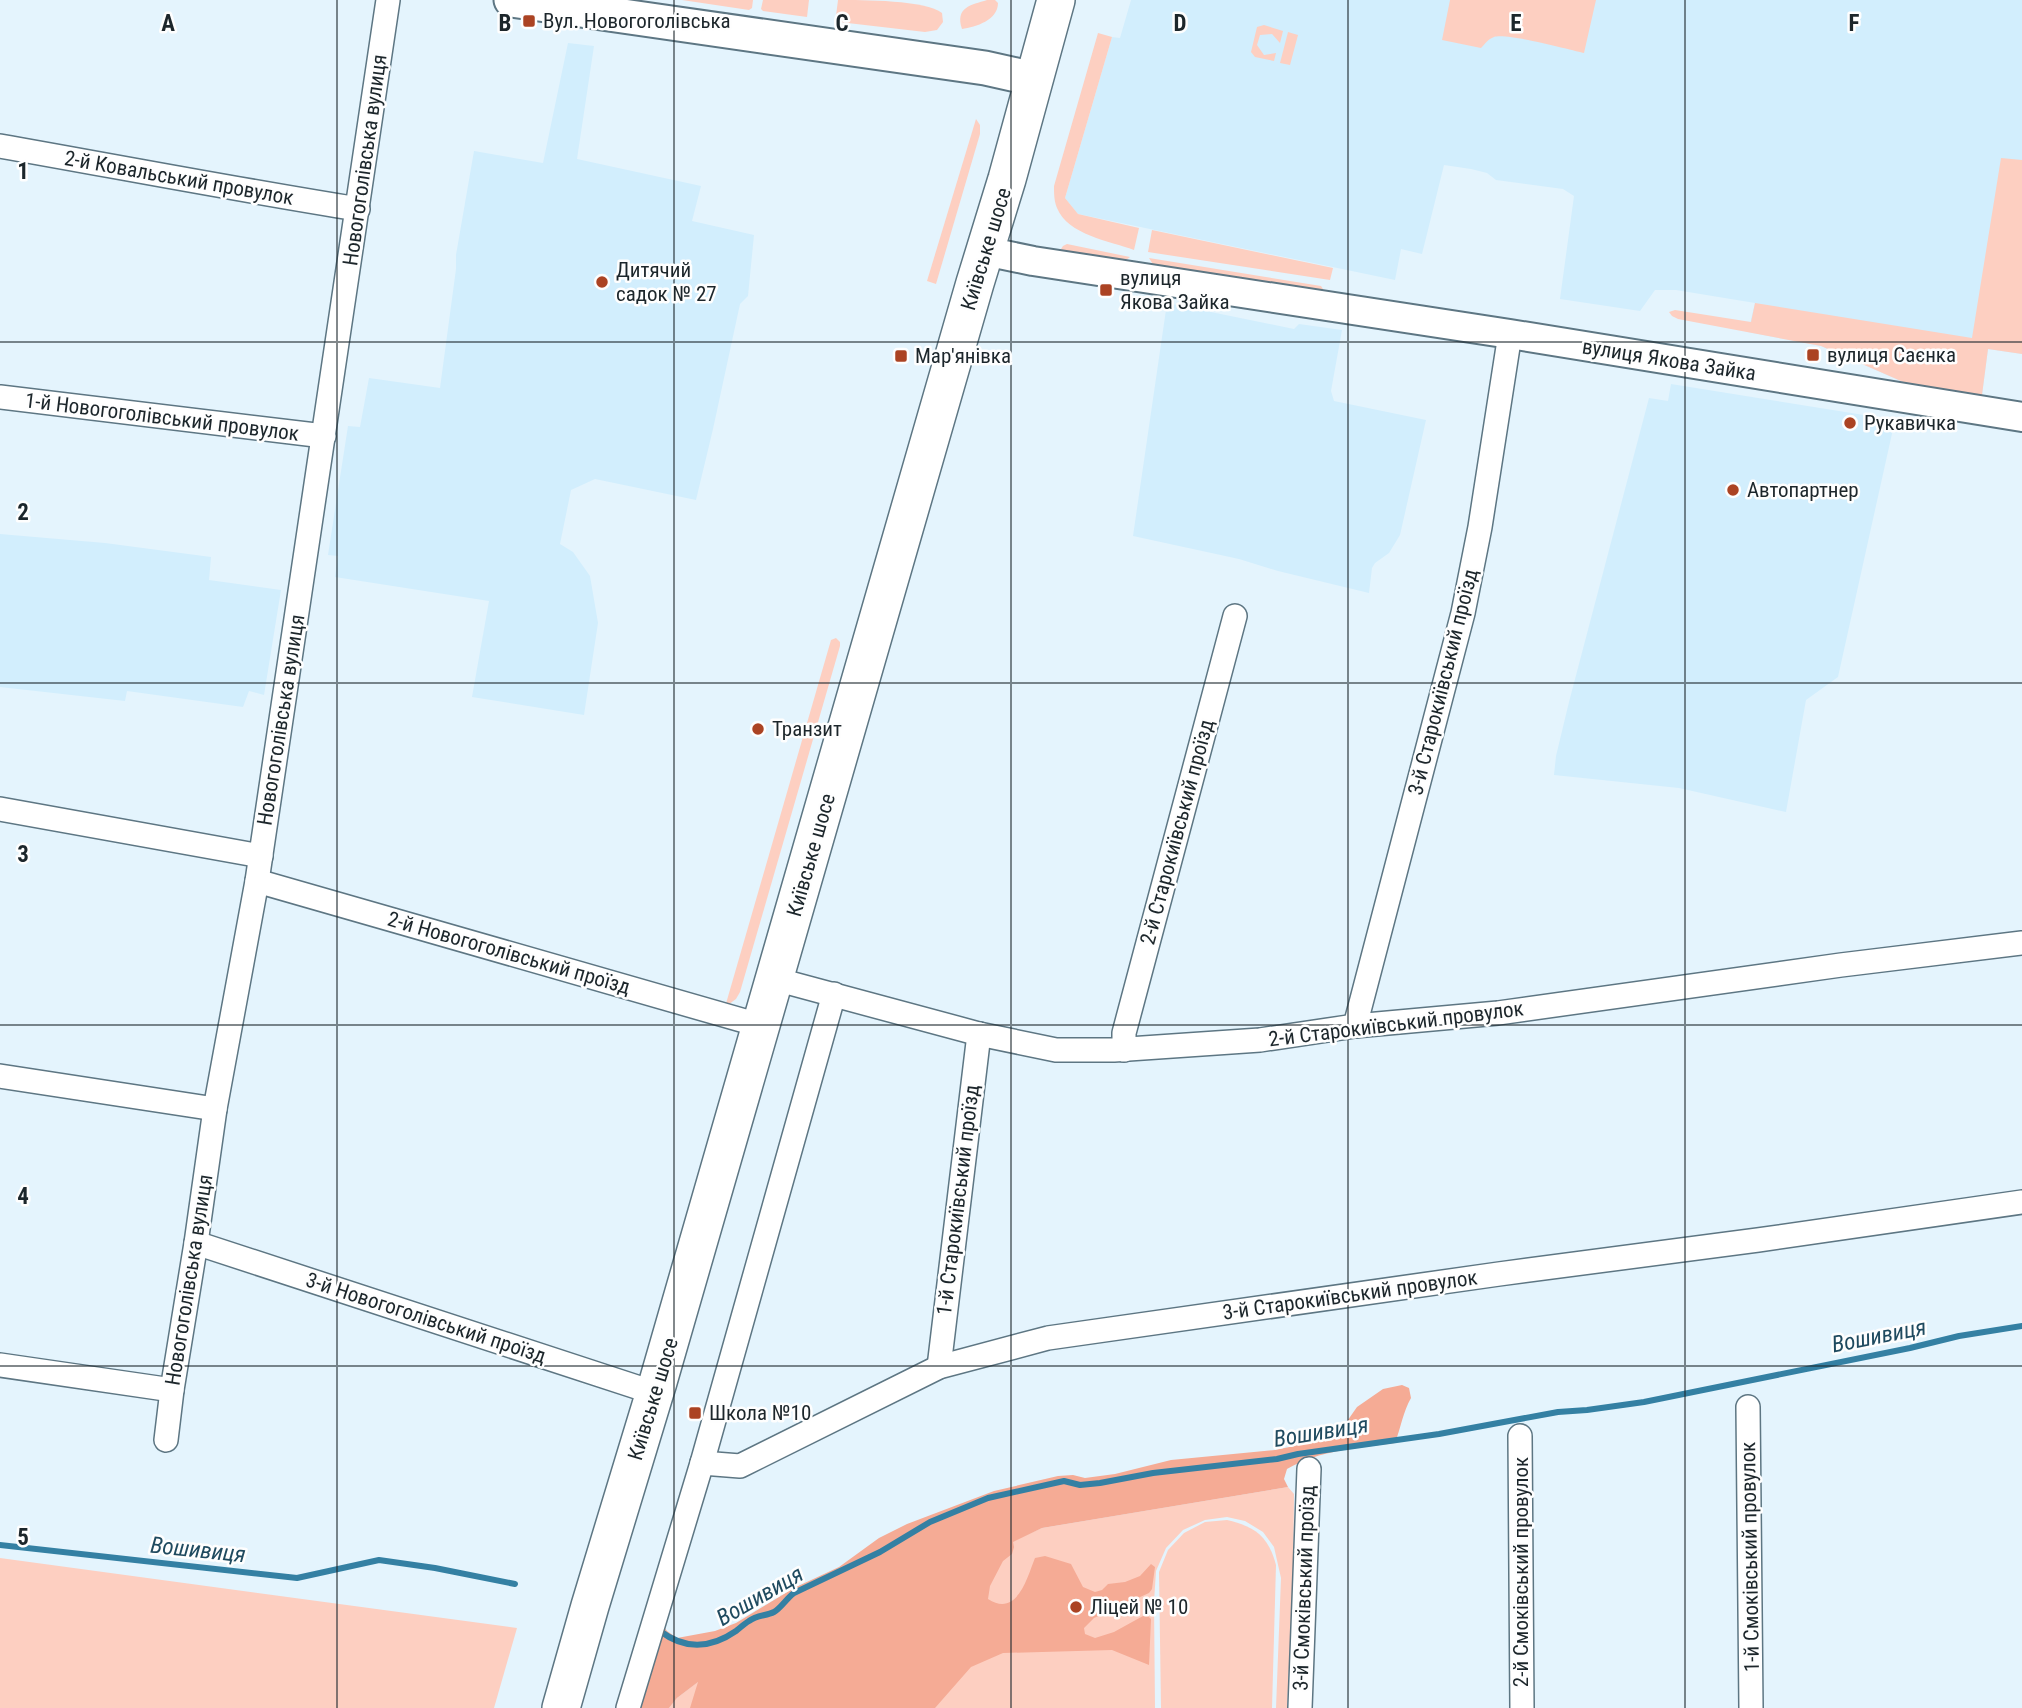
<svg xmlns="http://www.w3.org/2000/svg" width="2022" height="1708" font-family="'Roboto Condensed',sans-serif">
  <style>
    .built { fill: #d2eefd }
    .green { fill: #fdcfc1 }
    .forest { fill: #f5ab95 }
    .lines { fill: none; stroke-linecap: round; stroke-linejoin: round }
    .stream { stroke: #3480a3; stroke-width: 6 }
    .minor-casing { stroke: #5d7683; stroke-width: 26 }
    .tertiary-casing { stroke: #5d7683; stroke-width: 32 }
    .secondary-casing { stroke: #5d7683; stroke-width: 37 }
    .primary-casing { stroke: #5d7683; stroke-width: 40 }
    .minor { stroke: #fff; stroke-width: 23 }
    .tertiary { stroke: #fff; stroke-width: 28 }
    .secondary { stroke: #fff; stroke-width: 33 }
    .primary { stroke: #fff; stroke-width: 37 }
    .grid { fill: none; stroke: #1c262b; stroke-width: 2; stroke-opacity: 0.55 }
    .poi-dot { fill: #ab4323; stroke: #fefefe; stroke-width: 2.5 }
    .labels { text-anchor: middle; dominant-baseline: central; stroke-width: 5; stroke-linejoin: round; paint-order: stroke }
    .poi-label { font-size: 21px; fill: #1c262b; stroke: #fefefe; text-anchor: start }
    .street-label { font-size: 21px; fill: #1c262b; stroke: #fefefe }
    .water-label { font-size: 23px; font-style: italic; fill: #1f4a5f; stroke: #fefefe }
    .grid-label { font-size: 23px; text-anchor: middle; font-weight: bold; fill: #1c262b; stroke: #fefefe; stroke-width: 5; stroke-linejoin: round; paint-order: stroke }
  </style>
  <rect width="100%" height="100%" fill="#e4f4fd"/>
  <g class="built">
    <polygon points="1131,0 2022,0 2022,354 1988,349 1982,395 1910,385 1821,346 1748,332 1755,303 1676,290 1655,290 1640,311 1560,299 1574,196 1563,189 1496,180 1487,173 1471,169 1444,165 1422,254 1401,249 1395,280 1078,214 1065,198 1112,37 1120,38"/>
    <polygon points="568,43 594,46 577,159 701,186 692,221 754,235 748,296 740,304 713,429 696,500 595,479 571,490 560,544 573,552 590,576 598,623 584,715 472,697 489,601 335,577 338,556 328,555 348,426 360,427 369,378 440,388 456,269 456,255 474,151 543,163"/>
    <polygon points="1167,303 1294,329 1299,324 1342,330 1331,391 1334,401 1426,420 1400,535 1389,553 1375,563 1372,568 1369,593 1278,571 1239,559 1133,536"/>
    <polygon points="1671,384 1895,420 1838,677 1806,700 1786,812 1679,788 1554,775 1556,756 1569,702 1649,398 1668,401"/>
    <polygon points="0,534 105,543 211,557 209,580 281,590 264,695 249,691 243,707 127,691 125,701 0,687"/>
  </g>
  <g class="green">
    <polygon points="682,0 753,0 752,8 749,10"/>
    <polygon points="763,0 809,0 807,17 763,11 761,9"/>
    <path d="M838,0C863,0 926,0 942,13L943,22L937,30L925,32L839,22L836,16Z"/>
    <path d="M987,0H995L998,3C998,20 976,27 962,29C955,7 971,5 987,0Z"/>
    <path d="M1450,0H1596L1584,53C1566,49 1508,33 1494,37C1488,39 1485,44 1481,48L1442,40Z"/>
    <polygon points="1264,25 1283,31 1280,43 1272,34 1260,35 1257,45 1264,55 1276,53 1274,61 1255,57 1251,52 1257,27"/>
    <polygon points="1288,32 1298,35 1290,65 1280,63"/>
    <path d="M1098,33L1112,37L1065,198L1078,214L1139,228L1134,250C1110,241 1068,235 1057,208C1054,201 1054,193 1054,186Z"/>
    <polygon points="976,119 980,125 980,134 936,284 927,281"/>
    <polygon points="2001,158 2022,160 2022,354 1988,349 1982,395 1910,385 1821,346 1678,319 1672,316 1669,312 1675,310 1751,322 1755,303 1972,338"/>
    <polygon points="1152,230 1333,268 1330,280 1148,252"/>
    <polygon points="1067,244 1130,257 1122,263 1069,254 1061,249 1063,246"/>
    <polygon points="1149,258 1321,286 1323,289 1321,292 1154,266"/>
    <polygon points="836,638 840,642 840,646 740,992 736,999 725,1007 831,640"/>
    <polygon points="1288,1487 1294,1494 1293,1587 1287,1708 1276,1708 1281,1578 1274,1547 1263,1532 1245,1521 1227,1517 1205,1520 1183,1530 1166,1548 1156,1571 1154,1602 1155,1708 669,1708 677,1698 699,1681 1042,1528"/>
    <path d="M1227,1520C1256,1527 1268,1536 1276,1565L1272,1708H1161L1159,1572L1168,1550L1184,1533L1205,1522Z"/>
    <polygon points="0,1558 517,1628 494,1708 0,1708"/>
  </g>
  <path class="forest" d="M1402,1385L1409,1388L1411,1398C1403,1412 1401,1427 1395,1443C1359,1448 1319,1450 1287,1469L1284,1479L1288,1487L1042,1528L1013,1542L1014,1547L1012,1554L1003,1561L990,1586L988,1599C1017,1618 1027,1578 1035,1558L1045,1556L1071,1564L1083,1587L1095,1592L1102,1590L1108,1584L1125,1582L1140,1576L1151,1564L1155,1567L1152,1589L1149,1593L1094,1618L1084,1628L1085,1634L1095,1638L1114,1632L1143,1616H1148L1151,1619L1149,1665L1112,1650L1003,1653L971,1667L935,1708H690L698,1682L677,1698L669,1708H638L664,1627L667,1631L677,1638L715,1631L736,1623L794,1588L839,1567L879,1538L907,1524L994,1491L1058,1476L1073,1475L1085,1478L1115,1474L1171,1460L1275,1450L1323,1440L1343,1427L1357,1407L1383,1389Z"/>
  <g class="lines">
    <g class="stream">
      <polyline points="0,1545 297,1578 379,1560 435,1568 515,1584"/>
      <path d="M660,1631C685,1650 710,1649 736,1631C740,1628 744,1624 749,1621C757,1615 766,1616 774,1612C780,1609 787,1598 794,1593L880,1552L930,1522L988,1498L1064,1481L1080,1485L1100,1483L1153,1473L1277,1459L1298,1454L1439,1434L1558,1412L1587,1410L1644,1402L1910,1348L1959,1336L2022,1326"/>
    </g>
    <defs>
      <g id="minor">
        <path d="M0,146C119,167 239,190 358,209"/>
        <polyline points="0,397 324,436"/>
        <polyline points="0,809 261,856"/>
        <polyline points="257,881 762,1026"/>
        <polyline points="775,979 979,1034 1056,1050 1114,1050 1260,1040 1355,1026 1498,1013 1841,965 2022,943"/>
        <polyline points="1355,1026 1463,613 1480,527 1510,334"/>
        <polyline points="1124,1050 1124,1033 1235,616"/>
        <polyline points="0,1076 215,1109"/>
        <polyline points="196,1243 655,1393"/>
        <polyline points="0,1365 172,1390"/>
        <polyline points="939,1367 979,1034"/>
        <polyline points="1748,1407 1751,1708"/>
        <polyline points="1520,1436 1522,1708"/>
        <polyline points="166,1440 172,1390 196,1243 215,1109 257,881 388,0"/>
        <polyline points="702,1463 740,1466 939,1367 1048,1338 1499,1274 1758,1240 2022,1202"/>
        <polyline points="628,1708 702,1463 834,994"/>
        <polyline points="1300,1708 1309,1469"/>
      </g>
      <polyline id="tertiary" points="985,251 1033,261 1510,334 2022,417"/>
      <polyline id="secondary" points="511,0 985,68 1034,79"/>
      <polyline id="primary" points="561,1708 590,1606 658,1382 975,283 1007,179 1056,0"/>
    </defs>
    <use href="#minor" class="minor-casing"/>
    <use href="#tertiary" class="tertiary-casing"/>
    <use href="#secondary" class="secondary-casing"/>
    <use href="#primary" class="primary-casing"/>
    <use href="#minor" class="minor"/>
    <use href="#tertiary" class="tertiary"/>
    <use href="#secondary" class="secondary"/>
    <use href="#primary" class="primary"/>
  </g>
  <path class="grid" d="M337,0V1708M674,0V1708M1011,0V1708M1348,0V1708M1685,0V1708M0,342H2022M0,683H2022M0,1025H2022M0,1366H2022"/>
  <g class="poi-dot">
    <rect x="522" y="14" width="14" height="14" rx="3.5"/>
    <circle cx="602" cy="282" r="7"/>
    <rect x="1099" y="283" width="14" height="14" rx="3.5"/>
    <rect x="1806" y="348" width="14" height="14" rx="3.5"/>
    <rect x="894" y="349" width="14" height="14" rx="3.5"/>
    <circle cx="1850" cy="423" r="7"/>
    <circle cx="1733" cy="490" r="7"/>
    <circle cx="758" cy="729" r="7"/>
    <rect x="688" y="1406" width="14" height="14" rx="3.5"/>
    <circle cx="1076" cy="1607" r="7"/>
  </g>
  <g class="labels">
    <g class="poi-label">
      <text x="543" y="21">Вул. Новогоголівська</text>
      <text x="616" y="270">Дитячий<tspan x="616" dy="24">садок № 27</tspan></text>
      <text x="1120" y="278">вулиця<tspan x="1120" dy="24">Якова Зайка</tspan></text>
      <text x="1827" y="355">вулиця Саєнка</text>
      <text x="915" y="356">Мар'янівка</text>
      <text x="1864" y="423">Рукавичка</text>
      <text x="1747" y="490">Автопартнер</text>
      <text x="772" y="729">Транзит</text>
      <text x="709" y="1413">Школа №10</text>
      <text x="1090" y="1607">Ліцей № 10</text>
    </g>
    <g class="street-label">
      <text transform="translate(365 160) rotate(-82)">Новогоголівська вулиця</text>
      <text transform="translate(179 178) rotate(10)">2-й Ковальський провулок</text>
      <text transform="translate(986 249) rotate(-73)">Київське шосе</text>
      <text transform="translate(1669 360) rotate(9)">вулиця Якова Зайка</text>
      <text transform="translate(162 417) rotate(7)">1-й Новогоголівський провулок</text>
      <text transform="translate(1443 682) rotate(-76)">3-й Старокиївський проїзд</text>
      <text transform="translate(281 720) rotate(-81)">Новогоголівська вулиця</text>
      <text transform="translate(1177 832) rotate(-75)">2-й Старокиївський проїзд</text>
      <text transform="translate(811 855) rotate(-74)">Київське шосе</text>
      <text transform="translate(509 953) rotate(16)">2-й Новогоголівський проїзд</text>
      <text transform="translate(1396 1024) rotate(-7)">2-й Старокиївський провулок</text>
      <text transform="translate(958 1200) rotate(-83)">1-й Старокиївський проїзд</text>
      <text transform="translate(189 1280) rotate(-81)">Новогоголівська вулиця</text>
      <text transform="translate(1350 1295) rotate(-8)">3-й Старокиївський провулок</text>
      <text transform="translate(426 1318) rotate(18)">3-й Новогоголівський проїзд</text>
      <text transform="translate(653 1399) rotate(-73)">Київське шосе</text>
      <text transform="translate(1750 1557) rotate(-91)">1-й Смоківський провулок</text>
      <text transform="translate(1521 1572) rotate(-90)">2-й Смоківський провулок</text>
      <text transform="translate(1304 1588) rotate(-88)">3-й Смоківський проїзд</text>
    </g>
    <g class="water-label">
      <text transform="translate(1879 1336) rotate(-11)">Вошивиця</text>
      <text transform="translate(1321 1432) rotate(-9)">Вошивиця</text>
      <text transform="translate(198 1550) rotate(6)">Вошивиця</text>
      <text transform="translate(760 1596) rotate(-30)">Вошивиця</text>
    </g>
  </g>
  <g class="grid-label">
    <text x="168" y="31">A</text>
    <text x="505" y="31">B</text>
    <text x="842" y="31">C</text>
    <text x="1180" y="31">D</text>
    <text x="1516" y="31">E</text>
    <text x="1854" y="31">F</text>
    <text x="23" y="179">1</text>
    <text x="23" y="520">2</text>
    <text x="23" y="862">3</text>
    <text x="23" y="1204">4</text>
    <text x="23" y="1545">5</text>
  </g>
</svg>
